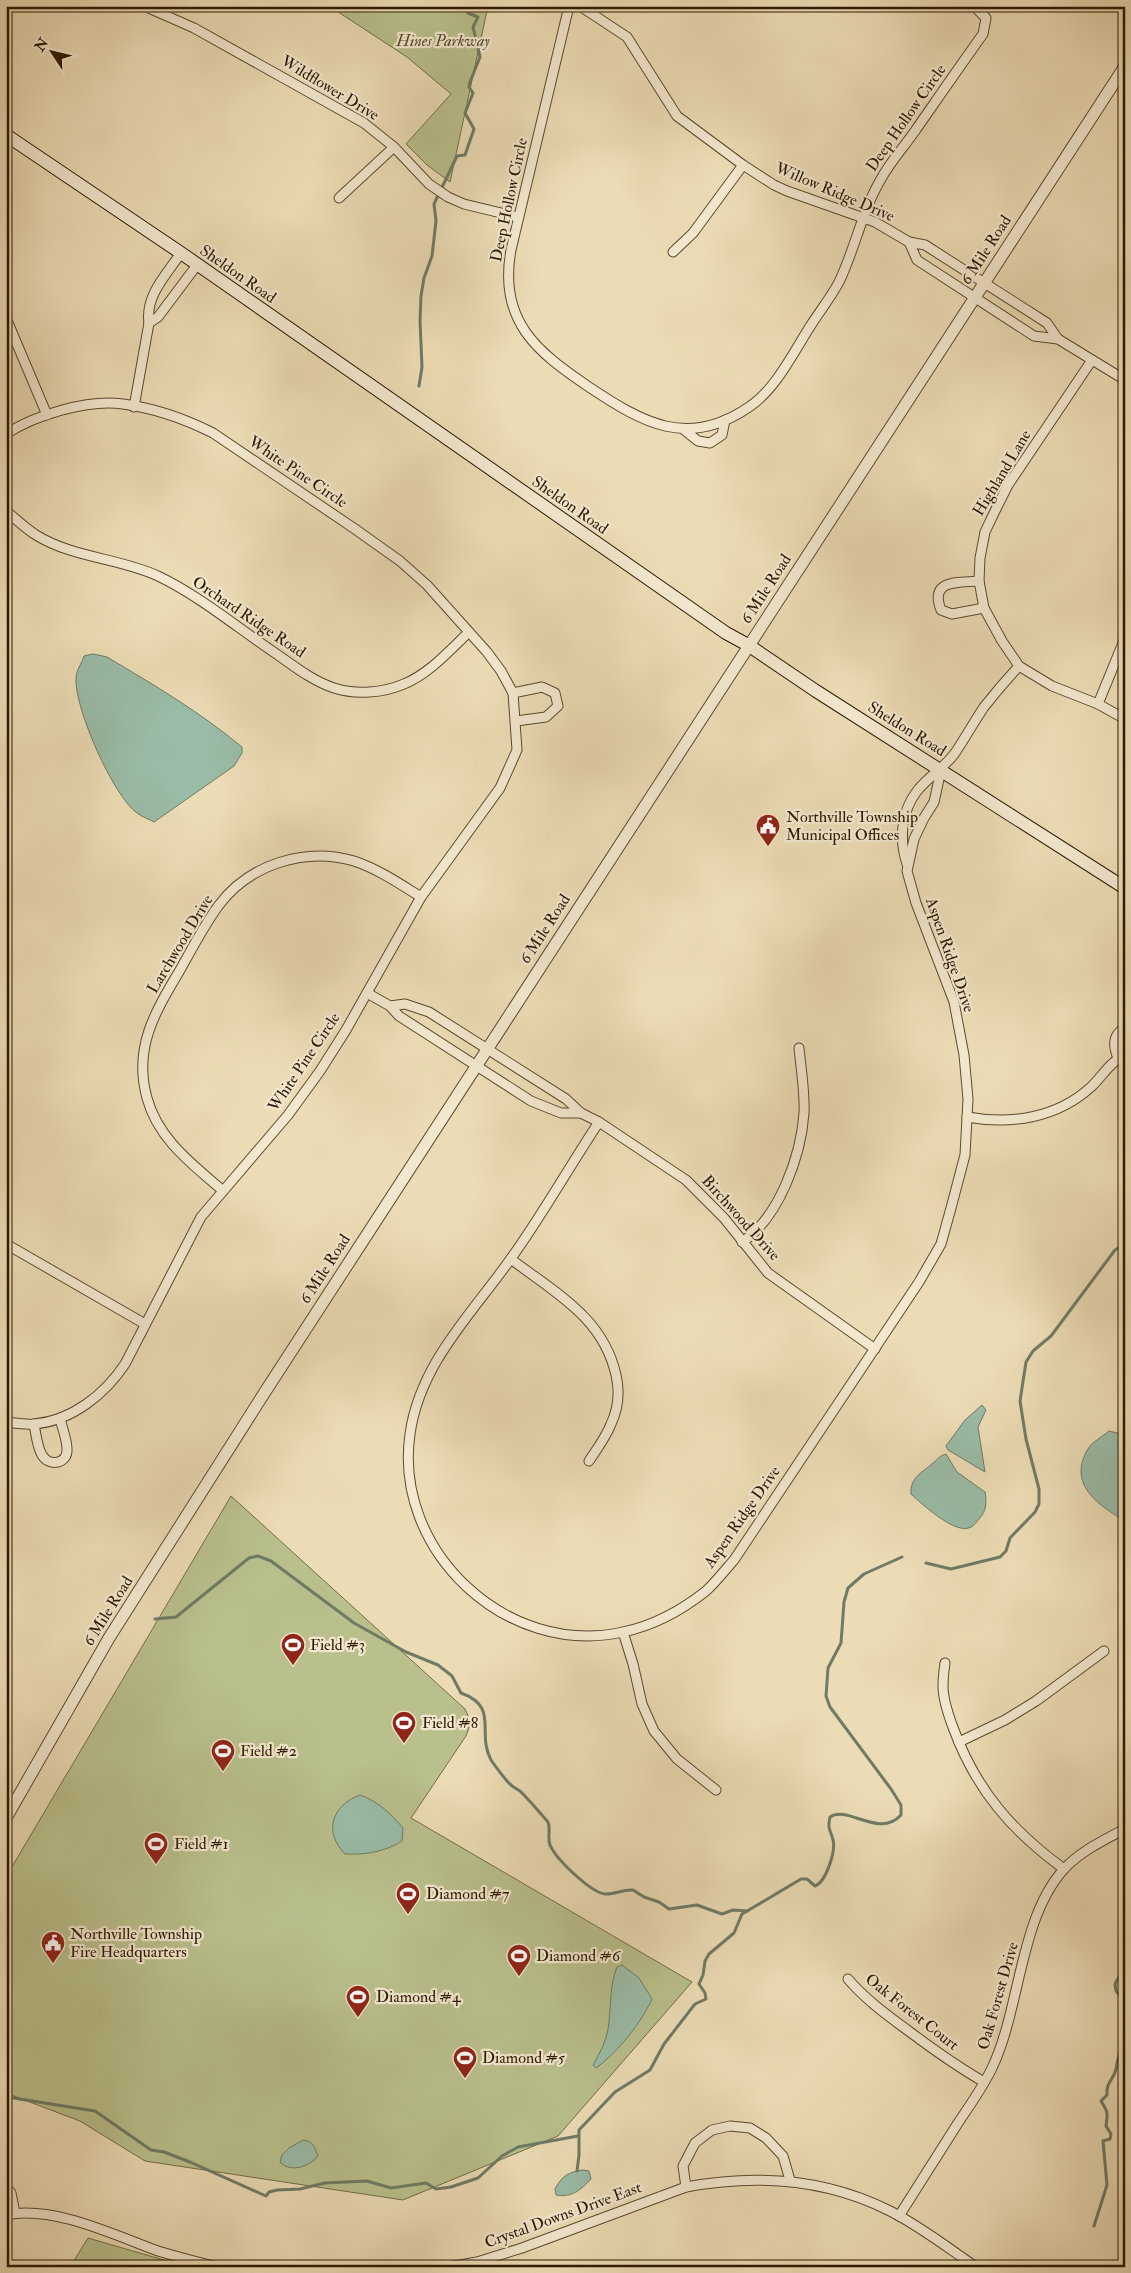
<svg xmlns="http://www.w3.org/2000/svg" width="1131" height="2273" font-family="'IM FELL Double Pica',serif">
  <style>
    .green { fill: #b9c08c; stroke: #726c46 }
    .water { fill: #9abca7; stroke: #6e7b65 }
    .lines { fill: none; stroke-linecap: round; stroke-linejoin: round }
    .stream { stroke: #6e7b65; stroke-width: 3 }
    .minor-casing { stroke: #5b4a2e; stroke-width: 11 }
    .tertiary-casing { stroke: #5b4a2e; stroke-width: 13 }
    .secondary-casing { stroke: #2b1901; stroke-width: 14 }
    .minor { stroke: #f3e8cf; stroke-width: 9 }
    .tertiary { stroke: #f3e8cf; stroke-width: 11 }
    .secondary { stroke: #f3e8cf; stroke-width: 12 }
    .labels { text-anchor: middle; dominant-baseline: central; stroke-width: 4.5; stroke-linejoin: round; paint-order: stroke }
    .park-label { font-size: 16px; font-style: italic; fill: #564b2b; stroke: #f3e8cf }
    .street-label { font-size: 16px; fill: #2b1901; stroke: #f3e8cf }
    .poi-label { font-size: 16px; fill: #2b1901; stroke: #f3e8cf; text-anchor: start }
  </style>
  <rect width="100%" height="100%" fill="#ecdcb5"/>
  <filter id="stains"><feTurbulence type="fractalNoise" baseFrequency=".004" numOctaves="4"/><feColorMatrix values="0 0 0 0 .2 0 0 0 0 .09 0 0 0 0 .02 0 0 0 .5 -.17"/></filter>
  <radialGradient id="worn" r=".72"><stop offset=".6" stop-color="#630" stop-opacity="0"/><stop offset="1" stop-color="#630" stop-opacity=".3"/></radialGradient>
  <g class="green">
    <polygon points="329,6 488,6 450,182 427,165 406,144 451,94 407,57"/>
    <polygon points="231,1496 465,1709 471,1722 466,1736 411,1818 692,1982 558,2136 403,2200 145,2161 80,2121 6,2093 6,1877"/>
    <polygon points="88,2238 188,2267 70,2267"/>
  </g>
  <g class="water">
    <path d="M93,654L107,657C154,685 200,712 242,747V753L234,766L154,822C149,819 142,817 137,813C113,796 74,707 76,678C76,671 82,663 84,656Z"/>
    <polygon points="982,1405 986,1410 978,1427 985,1472 948,1450 946,1446 965,1420"/>
    <path d="M1109,1431L1125,1435V1521C1098,1505 1067,1484 1088,1449C1092,1442 1102,1437 1109,1431Z"/>
    <path d="M946,1454L957,1472L985,1492C987,1502 986,1511 980,1518C977,1521 974,1526 971,1527C956,1536 921,1503 911,1494C910,1477 922,1473 933,1463C938,1459 939,1456 946,1454Z"/>
    <path d="M360,1795C378,1801 391,1814 403,1828L402,1841C385,1852 364,1855 345,1854C323,1832 332,1805 360,1795Z"/>
    <path d="M622,1965L639,1978L652,1999C641,2023 617,2053 596,2068L593,2065C601,2051 608,2038 609,2021C611,2003 610,1984 617,1967Z"/>
    <path d="M303,2140C313,2141 315,2148 318,2156C309,2167 291,2173 280,2162L282,2155L289,2148Z"/>
    <path d="M583,2170L589,2171L591,2179C581,2190 571,2198 556,2195L555,2189C562,2176 568,2172 583,2170Z"/>
  </g>
  <g class="lines">
    <g class="stream">
      <polyline points="419,386 422,367 420,321 421,296 424,278 432,256 436,221 434,204 457,156 465,155 474,129 465,113 473,93 469,87 470,82 480,57 473,27 478,17 468,13 464,6"/>
      <polyline points="926,1563 951,1569 1000,1557 1006,1551 1010,1538 1035,1512 1039,1504 1039,1489 1026,1439 1020,1401 1026,1362 1033,1351 1051,1336 1115,1250 1125,1244"/>
      <path d="M155,1619L176,1617L249,1558L258,1556L271,1561L354,1623L406,1652L438,1665L452,1676L461,1693C500,1707 476,1732 491,1760C493,1763 507,1782 510,1784C513,1788 519,1789 522,1793C531,1802 539,1812 548,1822C551,1829 547,1837 550,1845C556,1859 590,1892 605,1894C614,1895 623,1889 633,1890L644,1897L659,1902L669,1909L697,1905L722,1914L733,1910L748,1911"/>
      <polyline points="1125,1966 1115,1984 1116,1991 1125,2002"/>
      <polyline points="7,2097 95,2111 151,2150 164,2152 190,2162 266,2196 269,2192 277,2190 300,2189 325,2183 367,2181 391,2188 426,2183 436,2189 451,2187 478,2178 502,2156 518,2147 578,2136"/>
      <path d="M577,2171L579,2155V2130L615,2092L650,2070L664,2044L695,2004L706,1999L705,1993L699,1984L703,1975L705,1961L709,1954L734,1933L742,1914L801,1879H807L815,1886C826,1882 836,1851 833,1840C831,1830 827,1831 830,1817C848,1805 879,1839 901,1815V1805L891,1789L830,1707L826,1696L828,1668L841,1643L844,1602L848,1588L864,1574L902,1557"/>
      <path d="M1094,2226L1107,2185L1103,2141L1110,2139L1111,2134L1106,2126C1108,2112 1108,2112 1101,2101L1107,2095C1106,2081 1114,2080 1116,2069C1118,2057 1119,2053 1125,2042"/>
    </g>
    <defs>
      <g id="minor">
        <polyline points="144,6 194,28 364,123 394,147 429,184 448,197 464,204 518,217"/>
        <path d="M569,6L511,250C498,321 537,352 589,387C643,423 688,449 749,407C776,389 793,353 811,325C820,311 831,297 839,282C855,249 862,211 881,179C890,162 904,147 915,131C938,98 960,66 983,34L986,18L974,6"/>
        <polyline points="580,6 627,37 677,116 743,165 774,185 787,191 875,222 909,242 925,245 1047,323 1058,339"/>
        <polyline points="339,198 394,147"/>
        <polyline points="909,242 917,260 1034,336 1058,339 1125,380"/>
        <polyline points="673,252 693,233 743,165"/>
        <polyline points="6,318 47,415"/>
        <polyline points="149,323 158,317 197,265"/>
        <polyline points="1092,360 1008,485 994,513 985,532 980,558 979,581 984,608 1002,641 1019,666 1052,686 1098,704 1125,719"/>
        <path d="M134,407L149,323C145,296 166,275 181,253"/>
        <polyline points="683,429 698,441 710,443 722,435 725,420"/>
        <path d="M6,434C35,415 88,399 123,404C154,408 185,419 213,433L355,529L400,561L427,585L487,652L501,671L513,693L517,750L500,788L421,897L346,1030L320,1071L288,1115L201,1217L125,1364C105,1394 72,1421 34,1424C25,1425 15,1423 6,1422"/>
        <path d="M6,511C16,519 25,528 36,535C73,558 119,558 158,576C200,596 239,629 278,655C295,667 313,681 334,688C356,695 383,693 404,684C429,674 450,650 469,632"/>
        <path d="M979,581C958,583 929,579 941,610L952,614L984,608"/>
        <polyline points="513,693 542,687 555,693 558,706 546,717 516,721"/>
        <polyline points="1098,704 1125,638"/>
        <path d="M907,864C899,840 901,812 917,791C928,777 944,768 955,753C965,738 974,722 984,707C995,693 1007,679 1019,666"/>
        <polyline points="367,993 390,1006 399,1016 531,1101 561,1113 581,1113"/>
        <polyline points="390,1006 405,1004 429,1012 566,1099 581,1113 599,1122 686,1180 724,1218 768,1273 875,1349"/>
        <path d="M1118,1058C1113,1046 1112,1035 1125,1028"/>
        <path d="M967,1117C1011,1125 1057,1118 1091,1087C1102,1077 1111,1060 1125,1056"/>
        <path d="M599,1122C569,1167 543,1214 512,1257C472,1314 420,1363 410,1434C393,1551 507,1658 623,1632C652,1626 682,1610 706,1591C716,1582 725,1570 734,1560L919,1282L941,1244L951,1208L965,1155L968,1099L964,1055L954,1002L916,903L907,871L914,839L924,818L934,802L941,770"/>
        <path d="M222,1190C192,1164 158,1139 147,1098C133,1048 155,1012 180,970C192,949 204,925 219,905C250,864 305,847 354,861C378,869 400,884 421,897"/>
        <path d="M742,1242C779,1218 801,1156 804,1113C805,1092 801,1069 799,1048"/>
        <polyline points="6,1244 145,1324"/>
        <path d="M511,1259C555,1293 603,1317 616,1375C620,1392 618,1409 611,1424C606,1437 597,1449 589,1461"/>
        <path d="M34,1424C36,1434 37,1447 42,1455C49,1467 68,1464 67,1449C67,1439 62,1428 60,1418"/>
        <polyline points="623,1632 633,1664 642,1704 654,1731 677,1759 716,1790"/>
        <path d="M945,1663C944,1670 943,1678 943,1686C943,1701 949,1717 954,1730C977,1791 1012,1831 1064,1869"/>
        <polyline points="959,1742 1005,1720 1036,1701 1104,1651"/>
        <path d="M848,1979C866,2000 887,2015 910,2032C934,2050 958,2067 984,2082"/>
        <polyline points="6,2187 11,2193 15,2213"/>
        <polyline points="686,2187 683,2166 695,2143 712,2130 730,2126 750,2128 766,2138 783,2156 790,2180"/>
        <path d="M6,2215C53,2205 114,2235 158,2251C178,2257 197,2262 218,2267"/>
        <path d="M899,2216C919,2185 938,2154 958,2123C970,2105 983,2087 992,2068C1021,2007 1019,1919 1064,1869C1081,1851 1104,1840 1125,1829"/>
        <path d="M448,2267L477,2262L522,2248L686,2187C756,2174 825,2178 890,2211C920,2226 948,2248 976,2267"/>
      </g>
      <polyline id="tertiary" points="6,1818 109,1638 263,1395 1125,66"/>
      <polyline id="secondary" points="6,135 181,253 726,633 748,645 816,691 1125,888"/>
    </defs>
    <use href="#minor" class="minor-casing"/>
    <use href="#tertiary" class="tertiary-casing"/>
    <use href="#secondary" class="secondary-casing"/>
    <use href="#minor" class="minor"/>
    <use href="#tertiary" class="tertiary"/>
    <use href="#secondary" class="secondary"/>
  </g>
  <defs>
    <symbol id="civic-pin" viewBox="-11 -11 22 30"><path d="M0 17L-7.5 6A9.5 9.5 0 1 1 7.5 6Z" fill="#8f2418" stroke="#f3e8cf"/><path d="M-.6-6.5H3V-4.5H.6V-3L4-1V1h2V6H-6V1h2V-1L-.6-3ZM-1.2 2.5V6h2.4V2.5Z" fill="#fff"/></symbol>
    <symbol id="stadium-pin" viewBox="-11 -11 22 30"><path d="M0 17L-7.5 6A9.5 9.5 0 1 1 7.5 6Z" fill="#8f2418" stroke="#f3e8cf"/><path d="M0-5a6.5 5 0 1 0 0 10a6.5 5 0 1 0 0-10ZM-3.5-1.8h7v3.6h-7Z" fill="#fff"/></symbol>
  </defs>
  <g fill-rule="evenodd">
    <use href="#civic-pin" x="754" y="812" width="28" height="38"/>
    <use href="#stadium-pin" x="279" y="1631" width="28" height="38"/>
    <use href="#stadium-pin" x="390" y="1709" width="28" height="38"/>
    <use href="#stadium-pin" x="209" y="1737" width="28" height="38"/>
    <use href="#stadium-pin" x="142" y="1830" width="28" height="38"/>
    <use href="#stadium-pin" x="394" y="1880" width="28" height="38"/>
    <use href="#civic-pin" x="39" y="1929" width="28" height="38"/>
    <use href="#stadium-pin" x="505" y="1942" width="28" height="38"/>
    <use href="#stadium-pin" x="344" y="1983" width="28" height="38"/>
    <use href="#stadium-pin" x="451" y="2044" width="28" height="38"/>
  </g>
  <g class="labels">
    <g class="park-label">
      <text x="443" y="41">Hines Parkway</text>
    </g>
    <g class="street-label">
      <text transform="translate(330 88) rotate(31)">Wildflower Drive</text>
      <text transform="translate(906 118) rotate(-55)">Deep Hollow Circle</text>
      <text transform="translate(835 192) rotate(23)">Willow Ridge Drive</text>
      <text transform="translate(509 200) rotate(-78)">Deep Hollow Circle</text>
      <text transform="translate(986 250) rotate(-57)">6 Mile Road</text>
      <text transform="translate(238 274) rotate(35)">Sheldon Road</text>
      <text transform="translate(298 472) rotate(34)">White Pine Circle</text>
      <text transform="translate(1002 473) rotate(-59)">Highland Lane</text>
      <text transform="translate(570 505) rotate(35)">Sheldon Road</text>
      <text transform="translate(766 589) rotate(-57)">6 Mile Road</text>
      <text transform="translate(249 617) rotate(34)">Orchard Ridge Road</text>
      <text transform="translate(907 729) rotate(32)">Sheldon Road</text>
      <text transform="translate(545 929) rotate(-57)">6 Mile Road</text>
      <text transform="translate(180 944) rotate(-59)">Larchwood Drive</text>
      <text transform="translate(950 955) rotate(71)">Aspen Ridge Drive</text>
      <text transform="translate(304 1062) rotate(-56)">White Pine Circle</text>
      <text transform="translate(741 1218) rotate(48)">Birchwood Drive</text>
      <text transform="translate(325 1269) rotate(-57)">6 Mile Road</text>
      <text transform="translate(742 1517) rotate(-55)">Aspen Ridge Drive</text>
      <text transform="translate(108 1611) rotate(-58)">6 Mile Road</text>
      <text transform="translate(998 1996) rotate(-74)">Oak Forest Drive</text>
      <text transform="translate(912 2012) rotate(38)">Oak Forest Court</text>
      <text transform="translate(563 2215) rotate(-20)">Crystal Downs Drive East</text>
    </g>
    <g class="poi-label">
      <text x="786" y="817">Northville Township<tspan x="786" dy="18">Municipal Offices</tspan></text>
      <text x="310" y="1645">Field #3</text>
      <text x="422" y="1723">Field #8</text>
      <text x="240" y="1751">Field #2</text>
      <text x="174" y="1844">Field #1</text>
      <text x="426" y="1894">Diamond #7</text>
      <text x="70" y="1934">Northville Township<tspan x="70" dy="18">Fire Headquarters</tspan></text>
      <text x="536" y="1956">Diamond #6</text>
      <text x="376" y="1997">Diamond #4</text>
      <text x="482" y="2058">Diamond #5</text>
    </g>
  </g>
  <rect width="1131" height="2273" fill="none" stroke="#ecdcb5" stroke-width="25"/>
  <rect x="8" y="8" width="1116" height="2258" fill="none" stroke="#2b1901" stroke-width="2.5"/>
  <rect x="12" y="12" width="1106" height="2248" fill="none" stroke="#2b1901"/>
  <g transform="translate(52 52) rotate(305)" stroke="#f3e8cf" stroke-width="4" paint-order="stroke">
  <path d="M0-4L9 19L0 12L-9 19Z" fill="#2b1901"/>
  <text y="-8" font-size="14" font-weight="bold" text-anchor="middle" fill="#2b1901">N</text>
  </g>
  <rect width="100%" height="100%" filter="url(#stains)"/>
  <rect width="100%" height="100%" fill="url(#worn)"/>
</svg>
